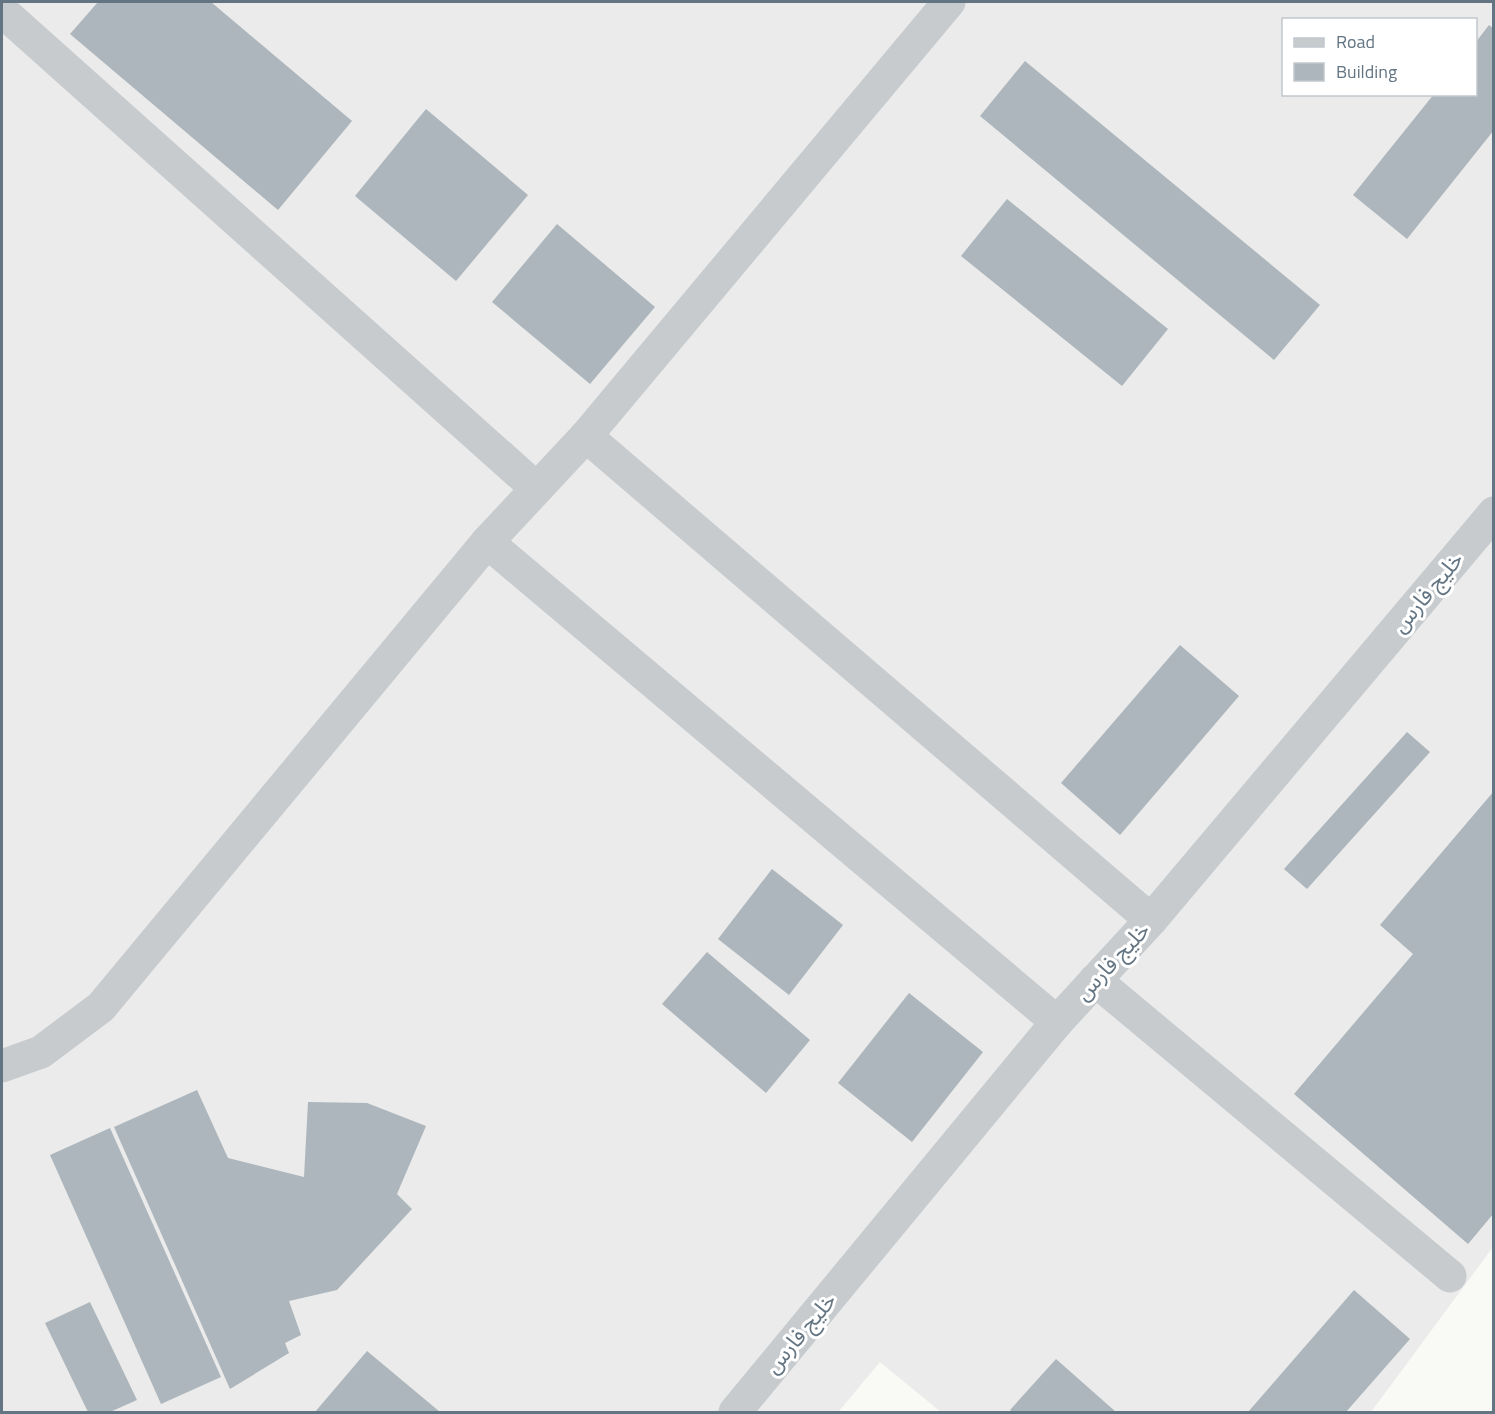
<svg xmlns="http://www.w3.org/2000/svg" width="1495" height="1414" font-family="'Titillium Web','Noto Sans Arabic',sans-serif">
  <style>
    .built { fill: #eaebea; fill-rule: evenodd }
    .building { fill: #adb6bc }
    .lines { fill: none; stroke-linecap: round; stroke-linejoin: round }
    .minor { stroke: #c7cbce; stroke-width: 33 }
    .labels { text-anchor: middle; dominant-baseline: central; stroke-width: 6; stroke-linejoin: round; paint-order: stroke }
    .street-label { font-size: 22px; fill: #637482; stroke: #fff }
  </style>
  <rect width="100%" height="100%" fill="#f9f9f6"/>
  <path class="built" d="M2,2H1493V1247L1371,1412H941L880,1362L838,1412H2ZM1284,20H1476V94H1284Z"/>
  <g class="building">
    <polygon points="98,2 211,2 352,121 278,210 70,34"/>
    <polygon points="1489,25 1494,29 1494,130 1407,239 1353,195 1434,94 1476,94 1476,42"/>
    <polygon points="1025,61 1320,305 1274,360 980,116"/>
    <polygon points="426,109 528,195 456,281 355,196"/>
    <polygon points="1007,199 1168,329 1122,386 961,256"/>
    <polygon points="557,224 655,307 590,384 492,302"/>
    <polygon points="1180,645 1239,696 1120,835 1061,783"/>
    <polygon points="1407,732 1430,752 1307,889 1284,869"/>
    <polygon points="1494,791 1494,1213 1468,1244 1294,1094 1413,954 1380,925"/>
    <polygon points="772,869 843,925 789,995 718,939"/>
    <polygon points="707,952 810,1040 766,1093 662,1004"/>
    <polygon points="909,993 983,1052 912,1142 838,1083"/>
    <polygon points="197,1090 228,1158 304,1177 308,1102 367,1103 426,1126 397,1194 412,1209 337,1290 289,1301 301,1335 285,1343 289,1353 230,1389 114,1127"/>
    <polygon points="110,1128 221,1377 161,1404 50,1155"/>
    <polygon points="1354,1290 1410,1339 1346,1412 1248,1412"/>
    <polygon points="90,1302 137,1400 110,1412 88,1412 45,1323"/>
    <polygon points="367,1351 440,1412 315,1412"/>
    <polygon points="1056,1359 1116,1412 1013,1412 1010,1410"/>
  </g>
  <g class="lines">
    <g class="minor">
      <polyline points="2,11 536,488"/>
      <polyline points="586,436 1151,920"/>
      <polyline points="487,542 1057,1022"/>
      <polyline points="1095,980 1450,1276"/>
      <polyline points="2,1066 41,1052 101,1007 487,542 586,436 949,2"/>
      <polyline points="735,1412 1057,1022 1151,920 1494,513"/>
    </g>
  </g>
  <g class="labels">
    <g class="street-label">
      <text transform="translate(1427 592) rotate(-50)">خلیج فارس</text>
      <text transform="translate(1112 961) rotate(-47)">خلیج فارس</text>
      <text transform="translate(800 1333) rotate(-50)">خلیج فارس</text>
    </g>
  </g>
  <rect width="1495" height="1414" fill="none" stroke="#637482" stroke-width="6"/>
  <rect x="1282" y="18" width="195" height="78" fill="#ffffff" stroke="#c1c7cd" stroke-width="1.5"/>
  <rect x="1294" y="38" width="30" height="9" fill="#c7cbce" stroke="#c1c7cd" stroke-width="1.5"/>
  <text x="1336" y="48" font-size="18" fill="#637482">Road</text>
  <rect x="1294" y="63" width="30" height="18" fill="#adb6bc" stroke="#c1c7cd" stroke-width="1.5"/>
  <text x="1336" y="78" font-size="18" fill="#637482">Building</text>
</svg>
